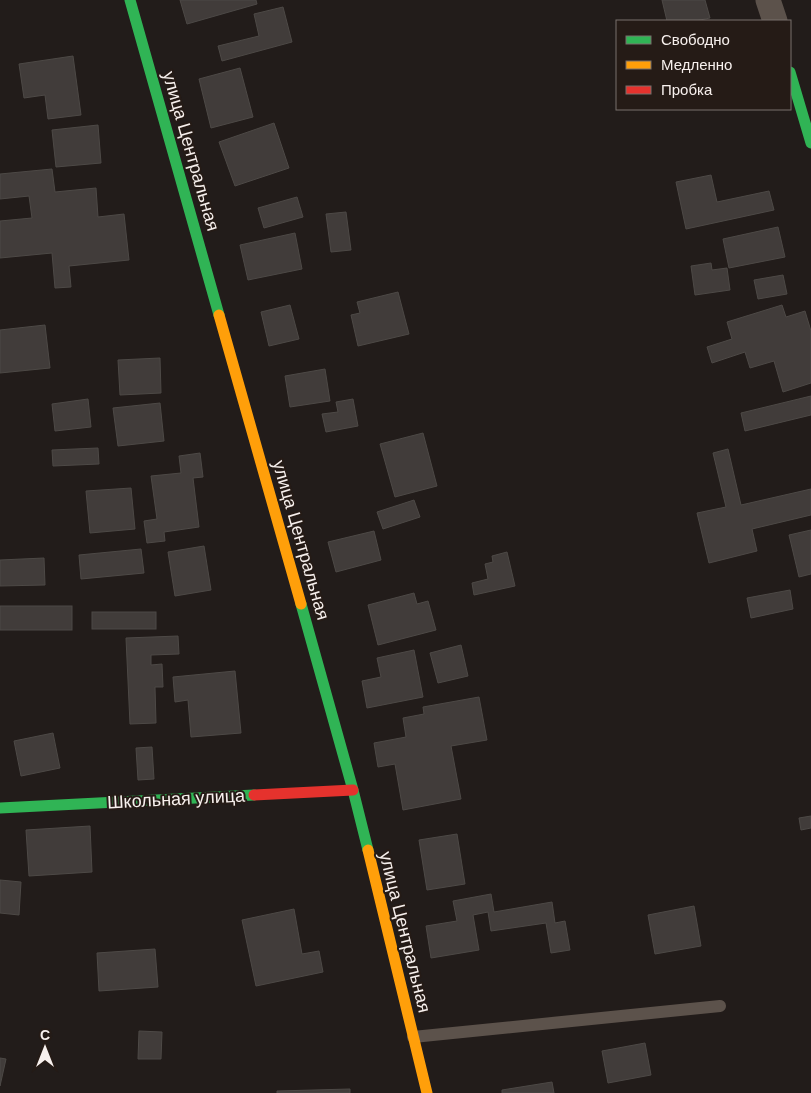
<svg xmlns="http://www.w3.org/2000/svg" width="811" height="1093" font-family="'DM Sans',sans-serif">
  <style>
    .building { fill: #413c3a; stroke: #4d4946 }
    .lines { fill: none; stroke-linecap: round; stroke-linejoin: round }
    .lane { stroke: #5c524b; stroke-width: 12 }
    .street { stroke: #5c524b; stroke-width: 25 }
    .fast { stroke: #30b455; stroke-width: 11 }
    .slow { stroke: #ff9f0a; stroke-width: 11 }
    .jam { stroke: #e5322d; stroke-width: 11 }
    .labels { text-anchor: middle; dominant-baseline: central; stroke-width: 4; stroke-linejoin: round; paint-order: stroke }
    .street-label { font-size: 18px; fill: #f7f0ed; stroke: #251b16 }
  </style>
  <rect width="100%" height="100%" fill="#221c1a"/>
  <g class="building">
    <polygon points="180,0 256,0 257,4 187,24"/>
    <polygon points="662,0 705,0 710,18 695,21 667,21"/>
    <polygon points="283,7 292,42 222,61 218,46 259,36 254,14"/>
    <polygon points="73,56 81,115 48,119 45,95 24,98 19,64"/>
    <polygon points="240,68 253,117 211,128 199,79"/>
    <polygon points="274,123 289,168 235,186 219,142"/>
    <polygon points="98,125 101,163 56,167 52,130"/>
    <polygon points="52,169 55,192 96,188 98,217 124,214 129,260 69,266 71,287 55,288 52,253 0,258 0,221 32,218 29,196 0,199 0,174"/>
    <polygon points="711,175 717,202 769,191 774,210 686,229 676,182"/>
    <polygon points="297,197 303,217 264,228 258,208"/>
    <polygon points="346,212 351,250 331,252 326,214"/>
    <polygon points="778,227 785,257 729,268 723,239"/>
    <polygon points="295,233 302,269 248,280 240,245"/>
    <polygon points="711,263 712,270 727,268 730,290 695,295 691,266"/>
    <polygon points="783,275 787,294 758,299 754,280"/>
    <polygon points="398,292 409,334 358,346 351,315 360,313 357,302"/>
    <polygon points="290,305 299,339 269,346 261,312"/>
    <polygon points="782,305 786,317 805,311 811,331 811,383 783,392 774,361 750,368 745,352 712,363 707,347 732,339 727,322"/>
    <polygon points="45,325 50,368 0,373 0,330"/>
    <polygon points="160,358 161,393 120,395 118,360"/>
    <polygon points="325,369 330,401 290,407 285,376"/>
    <polygon points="811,396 811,415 745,431 741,413"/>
    <polygon points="88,399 91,427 55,431 52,404"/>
    <polygon points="353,399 358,426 326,432 322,414 338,412 336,402"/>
    <polygon points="160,403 164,441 118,446 113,408"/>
    <polygon points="423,433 437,486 395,497 380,444"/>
    <polygon points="98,448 99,464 53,466 52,450"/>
    <polygon points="728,449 741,505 811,489 811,515 752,529 757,551 709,563 697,513 726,507 713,453"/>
    <polygon points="200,453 203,477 193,478 199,527 164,532 165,541 147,543 144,521 157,519 151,476 181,473 179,456"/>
    <polygon points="131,488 135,529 90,533 86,491"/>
    <polygon points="414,500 420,517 383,529 377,512"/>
    <polygon points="811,530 811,574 799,577 789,535"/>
    <polygon points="374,531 381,560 336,572 328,542"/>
    <polygon points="204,546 211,590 175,596 168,552"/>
    <polygon points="141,549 144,573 81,579 79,555"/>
    <polygon points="507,552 515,586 474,595 472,583 488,579 485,564 493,562 492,556"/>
    <polygon points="44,558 45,585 0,586 0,560"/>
    <polygon points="790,590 793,609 751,618 747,598"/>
    <polygon points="414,593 417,604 428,601 436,630 378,645 368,605"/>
    <rect x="0" y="606" width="72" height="24"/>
    <rect x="92" y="612" width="64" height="17"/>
    <polygon points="178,636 179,654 151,655 151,665 162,664 163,687 155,687 156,723 130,724 126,638"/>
    <polygon points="461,645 468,676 438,683 430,653"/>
    <polygon points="414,650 423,697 367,708 362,681 381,677 377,658"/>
    <polygon points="235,671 241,733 191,737 188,700 175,702 173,677"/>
    <polygon points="479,697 487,740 451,746 461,799 403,810 395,764 378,767 374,743 406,737 403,718 424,714 423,707"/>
    <polygon points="53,733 60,768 21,776 14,741"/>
    <polygon points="152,747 154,779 138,780 136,748"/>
    <polygon points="811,816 811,828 801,830 799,818"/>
    <polygon points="90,826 92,872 29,876 26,830"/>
    <polygon points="457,834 465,884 427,890 419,840"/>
    <polygon points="0,880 21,882 19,915 0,913"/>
    <polygon points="491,894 494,912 552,902 555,923 565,921 570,950 551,953 546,923 491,931 488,912 473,915 479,950 431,958 426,926 457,921 453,901"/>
    <polygon points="694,906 701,946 655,954 648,915"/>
    <polygon points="294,909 302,954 319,951 323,972 256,986 242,920"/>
    <polygon points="155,949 158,987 99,991 97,953"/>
    <polygon points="139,1031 162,1032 161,1059 138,1059"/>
    <polygon points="645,1043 651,1075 608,1083 602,1051"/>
    <polygon points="0,1058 6,1059 0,1086"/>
    <polygon points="552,1082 554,1093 502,1093 502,1090"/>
    <polygon points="350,1089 350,1093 277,1093 277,1091"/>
  </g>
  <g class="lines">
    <polyline class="lane" points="413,1037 720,1006"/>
    <polyline class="street" points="768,0 775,21"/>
    <g class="fast">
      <polyline points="130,0 219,315"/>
      <polyline points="790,72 811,143"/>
      <polyline points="301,604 353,790 368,850"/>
      <polyline points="0,808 254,795"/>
    </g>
    <g class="slow">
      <polyline points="219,315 301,604"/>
      <polyline points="368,850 427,1093"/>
    </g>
    <polyline class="jam" points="254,795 353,790"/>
  </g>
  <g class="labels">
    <g class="street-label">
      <text transform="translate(191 151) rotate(74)">улица Центральная</text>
      <text transform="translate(301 540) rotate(74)">улица Центральная</text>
      <text transform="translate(176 799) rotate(-3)">Школьная улица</text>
      <text transform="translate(405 932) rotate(76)">улица Центральная</text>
    </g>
  </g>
  <rect x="616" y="20" width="175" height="90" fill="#251b16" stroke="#79706c"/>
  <rect x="626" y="36" width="25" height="8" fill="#30b455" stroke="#79706c"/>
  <text x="661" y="45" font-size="15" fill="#f7f0ed">Свободно</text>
  <rect x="626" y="61" width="25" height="8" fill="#ff9f0a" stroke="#79706c"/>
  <text x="661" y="70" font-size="15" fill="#f7f0ed">Медленно</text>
  <rect x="626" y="86" width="25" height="8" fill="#e5322d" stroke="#79706c"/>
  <text x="661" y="95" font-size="15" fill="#f7f0ed">Пробка</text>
  <g transform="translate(45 1048)" stroke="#251b16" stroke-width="4" paint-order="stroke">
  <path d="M0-4L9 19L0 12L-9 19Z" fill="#f7f0ed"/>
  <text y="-8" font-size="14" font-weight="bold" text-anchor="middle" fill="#f7f0ed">С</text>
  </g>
</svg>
